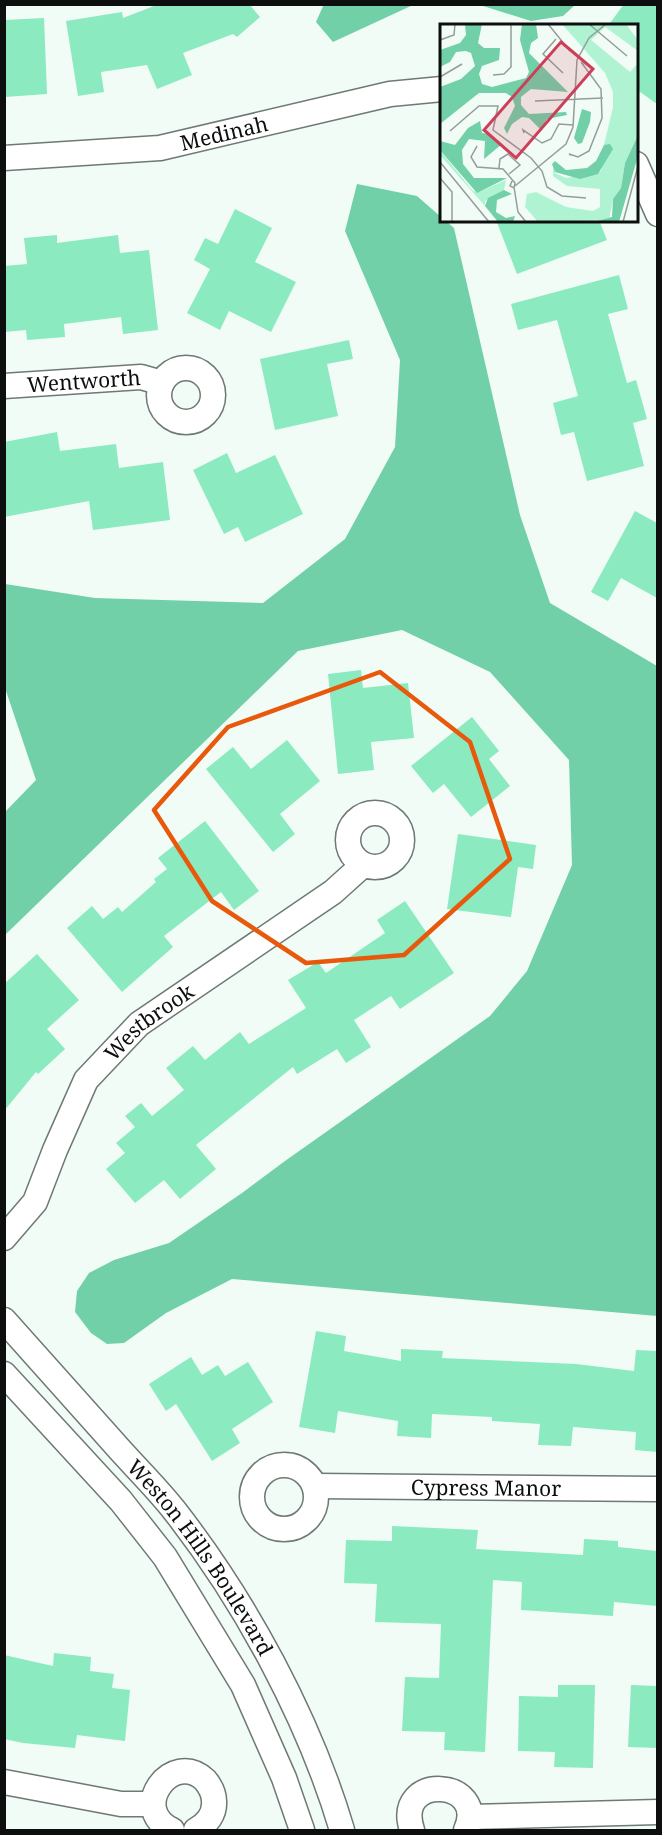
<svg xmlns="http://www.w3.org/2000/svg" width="662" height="1835" font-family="'Noto Serif',serif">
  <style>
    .water { fill: #71d0a8 }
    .building { fill: #8beac0 }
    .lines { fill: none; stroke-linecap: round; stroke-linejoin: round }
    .minor-casing { stroke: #6f7974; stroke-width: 27 }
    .minor { stroke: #fff; stroke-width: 24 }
    .marked { fill: none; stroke: #e8590c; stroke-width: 4.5; stroke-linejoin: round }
    .labels { text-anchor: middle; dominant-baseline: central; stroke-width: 4.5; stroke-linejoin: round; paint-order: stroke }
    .street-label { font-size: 21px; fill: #0c0f0e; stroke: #fff }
    .inset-road { fill: none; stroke: #959d99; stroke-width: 1.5 }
    .view { fill: #ce3e59; fill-opacity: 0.15; stroke: #ce3e59; stroke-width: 3 }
    .inset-edge { fill: none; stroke: #0c0f0e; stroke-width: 3 }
  </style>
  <rect width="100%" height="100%" fill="#f1fcf6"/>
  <g class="water">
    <polygon points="324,4 413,4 413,5 333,42 316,22"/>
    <polygon points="480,5 575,5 563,16 531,21"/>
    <polygon points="357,184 417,196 441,217 442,220 446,221 454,228 520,515 550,603 657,666 657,1316 232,1279 166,1313 124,1343 107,1344 91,1333 75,1312 77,1291 89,1273 114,1260 169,1243 242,1193 285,1161 490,1016 527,971 572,865 569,760 490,672 402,630 298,651 5,935 5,812 36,780 5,688 5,584 95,598 263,603 345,539 395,447 400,360 345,231"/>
  </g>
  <g class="building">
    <polygon points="159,4 249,4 260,17 237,37 233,34 183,53 192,75 157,89 147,65 101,72 104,92 78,96 66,21 122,12 123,18"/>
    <polygon points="624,4 657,4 657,104 636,89 636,26 608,26"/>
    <polygon points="44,18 47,94 5,97 4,20"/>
    <polygon points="235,209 272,228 255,262 296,282 271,332 229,311 220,330 187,313 210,269 194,260 205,238 218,244"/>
    <polygon points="496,220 599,220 607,240 517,274"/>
    <polygon points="57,235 57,243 118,235 120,253 149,250 158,330 123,334 121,317 64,324 65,337 27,340 26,330 4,332 4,266 27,264 24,238"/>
    <polygon points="619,275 628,309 608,314 627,383 636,380 647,419 633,423 644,466 587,481 574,432 561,435 553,403 578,396 557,320 518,330 511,304"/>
    <polygon points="349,340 353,359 327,364 338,416 275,430 260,359"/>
    <polygon points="57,432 60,451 116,444 119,468 163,462 170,520 93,530 89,501 4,517 4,442"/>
    <polygon points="227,453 236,473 275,455 303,514 245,542 238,527 224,534 193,470"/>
    <polygon points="635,511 657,523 657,598 621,578 608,601 591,592"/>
    <polygon points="361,670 363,688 408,683 414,738 371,742 374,770 338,774 328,674"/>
    <polygon points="472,717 499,751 489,759 510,786 471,817 444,784 433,793 411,766"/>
    <polygon points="287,740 320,781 280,814 295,834 273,852 206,769 233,747 251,769"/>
    <polygon points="205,821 259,891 234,910 221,892 164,936 173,947 122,992 67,928 92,906 103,919 118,907 122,912 156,882 154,879 167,869 158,858"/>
    <polygon points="458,834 536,845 533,869 518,867 511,917 447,909"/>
    <polygon points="405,901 454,973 400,1009 391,996 354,1020 371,1047 346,1063 337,1049 297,1074 293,1067 196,1145 216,1169 180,1199 164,1180 135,1203 106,1169 125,1153 116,1143 135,1127 125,1116 141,1103 152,1116 184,1090 166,1068 193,1046 205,1060 240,1032 249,1044 306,1008 288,980 318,962 326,973 385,933 377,920"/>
    <polygon points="37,954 79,1000 47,1029 65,1049 38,1074 36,1072 4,1111 4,984"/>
    <polygon points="316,1331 346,1336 344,1351 401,1361 401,1349 443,1351 442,1358 576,1364 634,1371 636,1350 657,1351 657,1452 635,1450 636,1432 573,1427 571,1446 538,1445 540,1424 492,1421 492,1417 432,1414 431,1438 397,1436 398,1421 338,1411 335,1433 299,1427"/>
    <polygon points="191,1357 202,1375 218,1365 225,1376 248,1362 273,1402 232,1429 240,1443 212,1461 176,1404 166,1411 149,1384"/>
    <polygon points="392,1526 478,1530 476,1549 583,1555 584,1539 618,1541 618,1547 657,1551 657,1606 614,1602 613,1616 521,1610 522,1582 493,1580 485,1752 444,1750 445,1732 402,1731 405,1677 439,1678 441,1624 375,1622 377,1584 344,1583 346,1540 392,1541"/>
    <polygon points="54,1653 91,1657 90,1671 114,1674 112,1688 130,1690 125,1741 77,1735 75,1748 23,1743 4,1739 4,1655 53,1666"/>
    <polygon points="558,1685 595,1685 593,1768 554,1767 555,1752 518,1751 519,1696 558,1697"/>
    <polygon points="631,1685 657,1686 657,1748 628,1747"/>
  </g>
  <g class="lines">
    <defs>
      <g id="minor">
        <path id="s1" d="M4,158L160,148L390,94L442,89"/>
        <polyline points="636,164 658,214"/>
        <circle cx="186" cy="395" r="27"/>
        <path id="s2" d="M4,386L141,377L162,383"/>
        <circle cx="375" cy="840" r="27"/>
        <path id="s3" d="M4,1238L35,1202L55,1150L86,1080L139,1024L333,892L363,865"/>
        <path id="s4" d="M4,1320C41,1361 77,1402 113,1442C133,1465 155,1486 174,1510C246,1602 309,1719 342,1830"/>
        <polyline points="4,1374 121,1501 165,1557 243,1685 284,1778 302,1830"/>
        <circle cx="284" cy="1497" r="32"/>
        <path id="s5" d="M315,1486L658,1489"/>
        <polyline points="4,1782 121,1804 153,1804"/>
        <polyline points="470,1817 658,1812"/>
        <path d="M172,1830C128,1809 172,1749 205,1780C210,1786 214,1793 214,1801C215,1814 207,1824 196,1830"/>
        <path d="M412,1830C393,1772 489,1779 466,1830"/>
      </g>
    </defs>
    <use href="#minor" class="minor-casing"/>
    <use href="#minor" class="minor"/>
  </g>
  <path class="marked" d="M380,672L470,742L510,859L404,955L306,963L212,901L154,810L228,727Z"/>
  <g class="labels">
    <g class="street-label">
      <text stroke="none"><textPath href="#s1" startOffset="222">Medinah</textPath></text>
      <text stroke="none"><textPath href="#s2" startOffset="80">Wentworth</textPath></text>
      <text stroke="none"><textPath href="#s3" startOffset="266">Westbrook</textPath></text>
      <text stroke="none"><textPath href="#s5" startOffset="171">Cypress Manor</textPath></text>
      <text stroke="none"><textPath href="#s4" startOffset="309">Weston Hills Boulevard</textPath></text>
    </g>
  </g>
  <g transform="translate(440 24)">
    <rect width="198" height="198" fill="#f1fcf6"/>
    <path d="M122,0H186L198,16V27L165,3L151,16L190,48L198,39V111L185,139L181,164L173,175L169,196L98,198L85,183L87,170L96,168L126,183L153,187L160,183V165L127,162L113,152V143L115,149L126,154L160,148L167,133L164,121L173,83V68L165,49ZM0,126L33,167L39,168L66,156L64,166L45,177V182L0,131Z" fill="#aff3d3"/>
    <path d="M25,0H42L38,19L44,24H60L59,36L42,42L39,50L42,60L52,63L86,54L89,48L80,16L82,0H96L98,14L91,19L89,29L128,68L91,65L81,73V81L89,90L126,88L127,91L107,95L101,106L89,94L82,93L72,100L67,110L64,104L75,82L72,73L66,69H39L0,100V63L21,55L35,42L31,29L26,27L16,28L10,38L0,43V26L20,19L26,11ZM142,85L151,88L150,98L142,119L138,120L134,114ZM40,97L42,109L50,110L62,120L44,135L45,117L29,115L22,126L23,140L34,154H67L37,169L0,126V117L15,121L28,104ZM198,111V132L179,198H154L172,193L173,175L181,164L185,139ZM170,120L173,125L158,150L140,155L115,148L112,140L115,137L126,146L147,144L156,137L164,121ZM64,166L72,170L57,176L56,188L66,194L75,192L73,198H58L45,182L48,174Z" fill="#71d0a8"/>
    <path class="inset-road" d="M108,0L130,27M149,0L187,32M116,15L103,30L123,49M0,16L14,11L15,0M53,51L64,50L71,43V0M0,53L22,40M95,77L163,74M10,107L39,82H58L53,106L91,134L102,147L107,163L122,172L146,174M84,109L83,106L102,119L111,115L119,100L133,101M35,126L37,122L31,133L37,143L63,145L75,159L74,164L70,162L72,157M131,131L129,130L138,133L149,127L162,94L161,65L141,38L144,41M0,138L49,198M59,144L60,135L68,130L80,141L69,150M0,154L12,168V198M75,162L126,120L133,103L137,36L149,14L166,0M74,163L78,188L86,198M183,198L198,142"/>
    <path class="view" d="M121,18L153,45L76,134L44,106Z"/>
    <rect width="198" height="198" class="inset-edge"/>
  </g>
  <rect width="662" height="1835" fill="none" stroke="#0c0f0e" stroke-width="12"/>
</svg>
